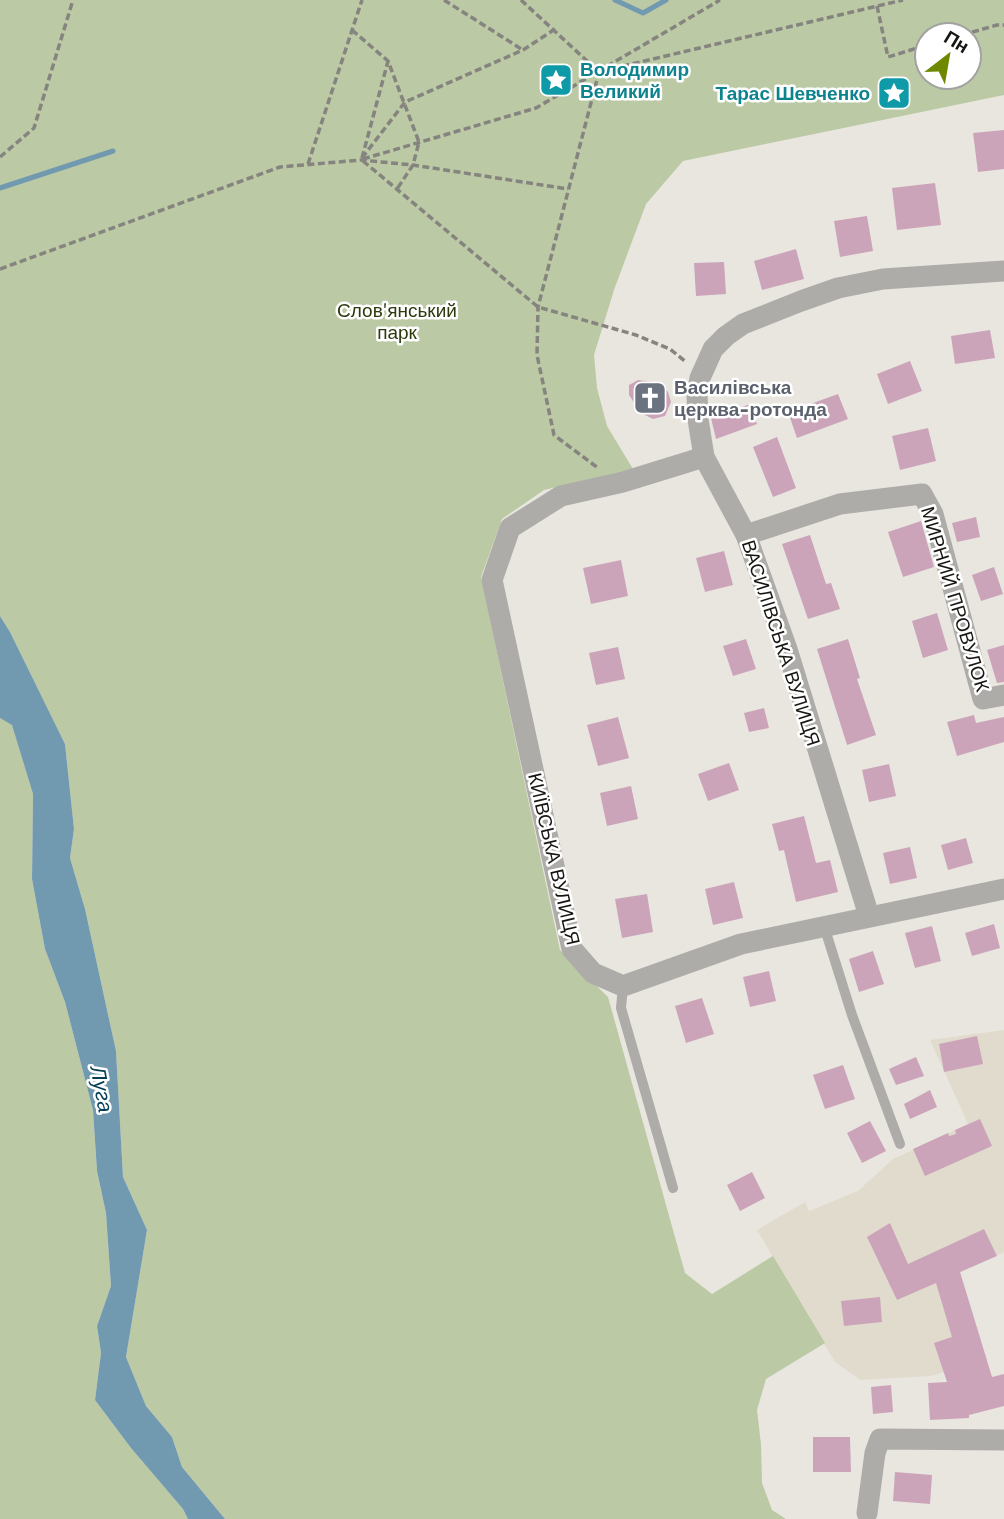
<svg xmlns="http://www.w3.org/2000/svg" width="1004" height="1519" font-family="'Work Sans',sans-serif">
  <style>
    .built { fill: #e1dbcd }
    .green { fill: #bbc9a5; fill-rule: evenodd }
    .water { fill: #7199b0 }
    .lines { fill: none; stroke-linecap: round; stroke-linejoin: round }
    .stream { stroke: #7199b0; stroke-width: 5 }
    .building { fill: #cca4ba }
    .path { stroke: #86847f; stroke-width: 3.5; stroke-dasharray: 7 3.5; stroke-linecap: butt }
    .service { stroke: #adaca9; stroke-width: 10 }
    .minor { stroke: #adaca9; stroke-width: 21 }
    .labels { text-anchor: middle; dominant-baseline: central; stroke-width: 5; stroke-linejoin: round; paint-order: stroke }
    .culture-label { font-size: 19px; font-weight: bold; fill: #0d838f; stroke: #fff; text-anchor: start }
    .park-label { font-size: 19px; fill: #2c3a0d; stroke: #fff }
    .worship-label { font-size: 19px; font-weight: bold; fill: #5b616d; stroke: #fff; text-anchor: start }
    .street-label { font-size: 19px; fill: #171613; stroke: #fff }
    .water-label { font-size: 21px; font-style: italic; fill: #043d55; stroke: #fff }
  </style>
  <rect width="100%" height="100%" fill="#e9e6df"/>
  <polygon class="built" points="1004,1030 1004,1252 959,1273 987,1360 931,1376 860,1380 835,1362 757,1230 805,1202 809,1211 858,1191 893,1159 968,1124 930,1040"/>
  <g class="green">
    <path d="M0,0H1004V95L683,161L646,204L614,290L594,355L597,388L607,426L633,469L544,490L502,519L481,577L560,950L608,997L685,1273L712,1294L773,1256L825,1343L766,1379L757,1410L761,1444L762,1483L772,1510L786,1519H225L182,1467L172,1437L146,1406L126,1357L147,1230L123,1177L116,1051L85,909L70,858L74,829L65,744L10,632L0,616ZM927,35H969V77H927Z"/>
    <polygon points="0,718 12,724 33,794 32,879 45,949 65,1002 93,1110 97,1171 106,1213 111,1286 97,1326 101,1353 95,1400 131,1448 183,1509 188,1519 0,1519"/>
  </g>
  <polygon class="water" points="0,616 10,632 65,744 74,829 70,858 85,909 116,1051 123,1177 147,1230 126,1357 146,1406 172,1437 182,1467 225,1519 188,1519 183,1509 131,1448 95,1400 101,1353 97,1326 111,1286 106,1213 97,1171 93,1110 65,1002 45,949 32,879 33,794 12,725 0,718"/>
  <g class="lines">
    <g class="stream">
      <polyline points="615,0 643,13 666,0"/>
      <polyline points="0,188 113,151"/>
    </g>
  </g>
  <g class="building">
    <polygon points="1004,130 1004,169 978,172 973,133"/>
    <polygon points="935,183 941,225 897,230 892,188"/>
    <polygon points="867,216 873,251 840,257 834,221"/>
    <polygon points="796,249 804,279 762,290 754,261"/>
    <polygon points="724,262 726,294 696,296 694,263"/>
    <polygon points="990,330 995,358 955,364 951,336"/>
    <polygon points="910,361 922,391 888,404 877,374"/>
    <polygon points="638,380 660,383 668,392 671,402 665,416 653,419 641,413 629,395 629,385"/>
    <polygon points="838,394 848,419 797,438 788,412"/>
    <polygon points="750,404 757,424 716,439 711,418"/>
    <polygon points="928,428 936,461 900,470 892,436"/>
    <polygon points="777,437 796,488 773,497 753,447"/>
    <polygon points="976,517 980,537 957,542 952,523"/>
    <polygon points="921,521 934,567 903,577 888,532"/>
    <polygon points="810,535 826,584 831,583 840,609 808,619 782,544"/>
    <polygon points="724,551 733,585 705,592 696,558"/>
    <polygon points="621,560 628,596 591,604 583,568"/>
    <polygon points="994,567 1003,594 981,601 972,575"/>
    <polygon points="937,613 948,650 923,658 912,621"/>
    <polygon points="746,639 756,669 733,676 723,646"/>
    <polygon points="848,639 860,678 857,679 876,735 847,745 817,649"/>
    <polygon points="1004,645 1004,682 997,683 987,650"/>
    <polygon points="618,647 625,679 596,685 589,653"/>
    <polygon points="764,708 769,728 749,732 744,713"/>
    <polygon points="974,715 976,723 1004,717 1004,742 957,756 947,722"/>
    <polygon points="618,717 629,758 598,766 587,725"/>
    <polygon points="729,763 739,790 708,801 698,774"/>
    <polygon points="889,764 896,796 869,802 862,770"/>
    <polygon points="631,786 638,819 607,826 600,793"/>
    <polygon points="804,816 816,863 830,860 838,892 796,902 784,850 779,851 772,824"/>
    <polygon points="966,838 973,863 948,870 941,845"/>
    <polygon points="910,847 917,878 890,884 883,853"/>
    <polygon points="734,882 743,918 713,925 705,889"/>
    <polygon points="647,894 653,932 622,938 615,899"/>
    <polygon points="994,924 1000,948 972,956 965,933"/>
    <polygon points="932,926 941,961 915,968 905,933"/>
    <polygon points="873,951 884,984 859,992 849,959"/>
    <polygon points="769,971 776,1001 750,1007 743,977"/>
    <polygon points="702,998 714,1034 686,1043 675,1006"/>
    <polygon points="977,1036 983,1064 944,1072 939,1044"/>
    <polygon points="916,1057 924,1076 896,1085 889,1069"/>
    <polygon points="843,1065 855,1099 825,1109 813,1075"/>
    <polygon points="930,1090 937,1107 910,1119 904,1104"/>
    <polygon points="980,1119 992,1146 925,1176 913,1149 948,1133 949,1136 956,1134 955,1130"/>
    <polygon points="870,1121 886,1151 862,1163 847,1133"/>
    <polygon points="752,1172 765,1198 740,1211 727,1185"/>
    <polygon points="890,1223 908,1264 984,1229 997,1256 960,1272 992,1377 1004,1374 1004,1406 969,1415 969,1418 930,1420 928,1383 947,1382 934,1343 952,1337 936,1283 897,1300 867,1237"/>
    <polygon points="880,1297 882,1322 844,1326 841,1301"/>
    <polygon points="891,1385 893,1412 873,1414 871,1387"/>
    <polygon points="813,1437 850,1437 851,1472 813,1472"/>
    <polygon points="895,1472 932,1475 930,1504 893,1501"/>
  </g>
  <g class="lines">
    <g class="path">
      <polyline points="444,0 523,50"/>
      <polyline points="521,0 599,72 538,307 537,355 554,435 598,468"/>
      <polyline points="877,6 888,57 927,45"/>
      <polyline points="352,30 388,61 419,142 413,165 397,189"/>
      <polyline points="962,35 997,25 1004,25"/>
      <polyline points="602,71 903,0"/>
      <polyline points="0,157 34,128 73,0"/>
      <polyline points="362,158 405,102 523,50 555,29"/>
      <polyline points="362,158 388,61"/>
      <polyline points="363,159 536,108 720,0"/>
      <polyline points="363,161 538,307 636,335 670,349 686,362"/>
      <polyline points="308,164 362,0"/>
      <polyline points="0,269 280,167 361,160 413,165 568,189"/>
    </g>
    <g class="service">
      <polyline points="824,926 852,1015 900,1144"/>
      <polyline points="623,986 621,1008 673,1188"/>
    </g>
    <g class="minor">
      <polyline points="704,457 623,482 561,496 510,528 492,580 572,949 593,973 623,986 741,944 1004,889"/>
      <polyline points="746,535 840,504 922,494 933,514 983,699 1004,695"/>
      <polyline points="869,916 787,649 746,535 704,457 698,419 697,395 700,378 713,349 726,336 743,324 801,301 838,288 883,279 1004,271"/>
      <polyline points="867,1513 875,1453 880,1439 1004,1440"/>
    </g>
  </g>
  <defs>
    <symbol id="sight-square" viewBox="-11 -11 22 22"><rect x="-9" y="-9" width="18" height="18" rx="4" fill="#0f9aa8" stroke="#fff"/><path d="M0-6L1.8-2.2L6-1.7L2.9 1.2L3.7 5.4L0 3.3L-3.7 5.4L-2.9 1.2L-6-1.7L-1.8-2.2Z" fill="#fff"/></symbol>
    <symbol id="church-square" viewBox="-11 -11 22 22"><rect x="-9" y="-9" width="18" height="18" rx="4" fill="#6b7280" stroke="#fff"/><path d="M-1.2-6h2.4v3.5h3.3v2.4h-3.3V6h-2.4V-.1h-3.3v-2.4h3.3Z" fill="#fff"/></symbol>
  </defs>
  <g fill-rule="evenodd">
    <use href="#sight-square" x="537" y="61" width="38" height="38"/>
    <use href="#sight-square" x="875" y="74" width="38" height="38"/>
    <use href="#church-square" x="631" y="379" width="38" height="38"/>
  </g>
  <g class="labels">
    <g class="culture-label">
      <text x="580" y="69">Володимир<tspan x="580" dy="22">Великий</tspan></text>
      <text x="870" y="93" text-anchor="end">Тарас Шевченко</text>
    </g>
    <g class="park-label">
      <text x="397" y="310">Слов'янський<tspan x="397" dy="22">парк</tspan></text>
    </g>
    <g class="worship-label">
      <text x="674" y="387">Василівська<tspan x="674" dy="22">церква-ротонда</tspan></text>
    </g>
    <g class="street-label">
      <text transform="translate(955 599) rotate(73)">МИРНИЙ ПРОВУЛОК</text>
      <text transform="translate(781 643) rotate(72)">ВАСИЛІВСЬКА ВУЛИЦЯ</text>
      <text transform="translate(554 859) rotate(77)">КИЇВСЬКА ВУЛИЦЯ</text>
    </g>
    <g class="water-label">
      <text transform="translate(102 1089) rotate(79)">Луга</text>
    </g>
  </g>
  <g transform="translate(948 56) rotate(31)"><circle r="33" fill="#ffffff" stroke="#a2a2a1" stroke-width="2"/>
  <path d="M0-5L12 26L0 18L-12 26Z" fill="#6e8900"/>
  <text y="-10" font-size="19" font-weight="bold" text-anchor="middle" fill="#171613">Пн</text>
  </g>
</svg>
